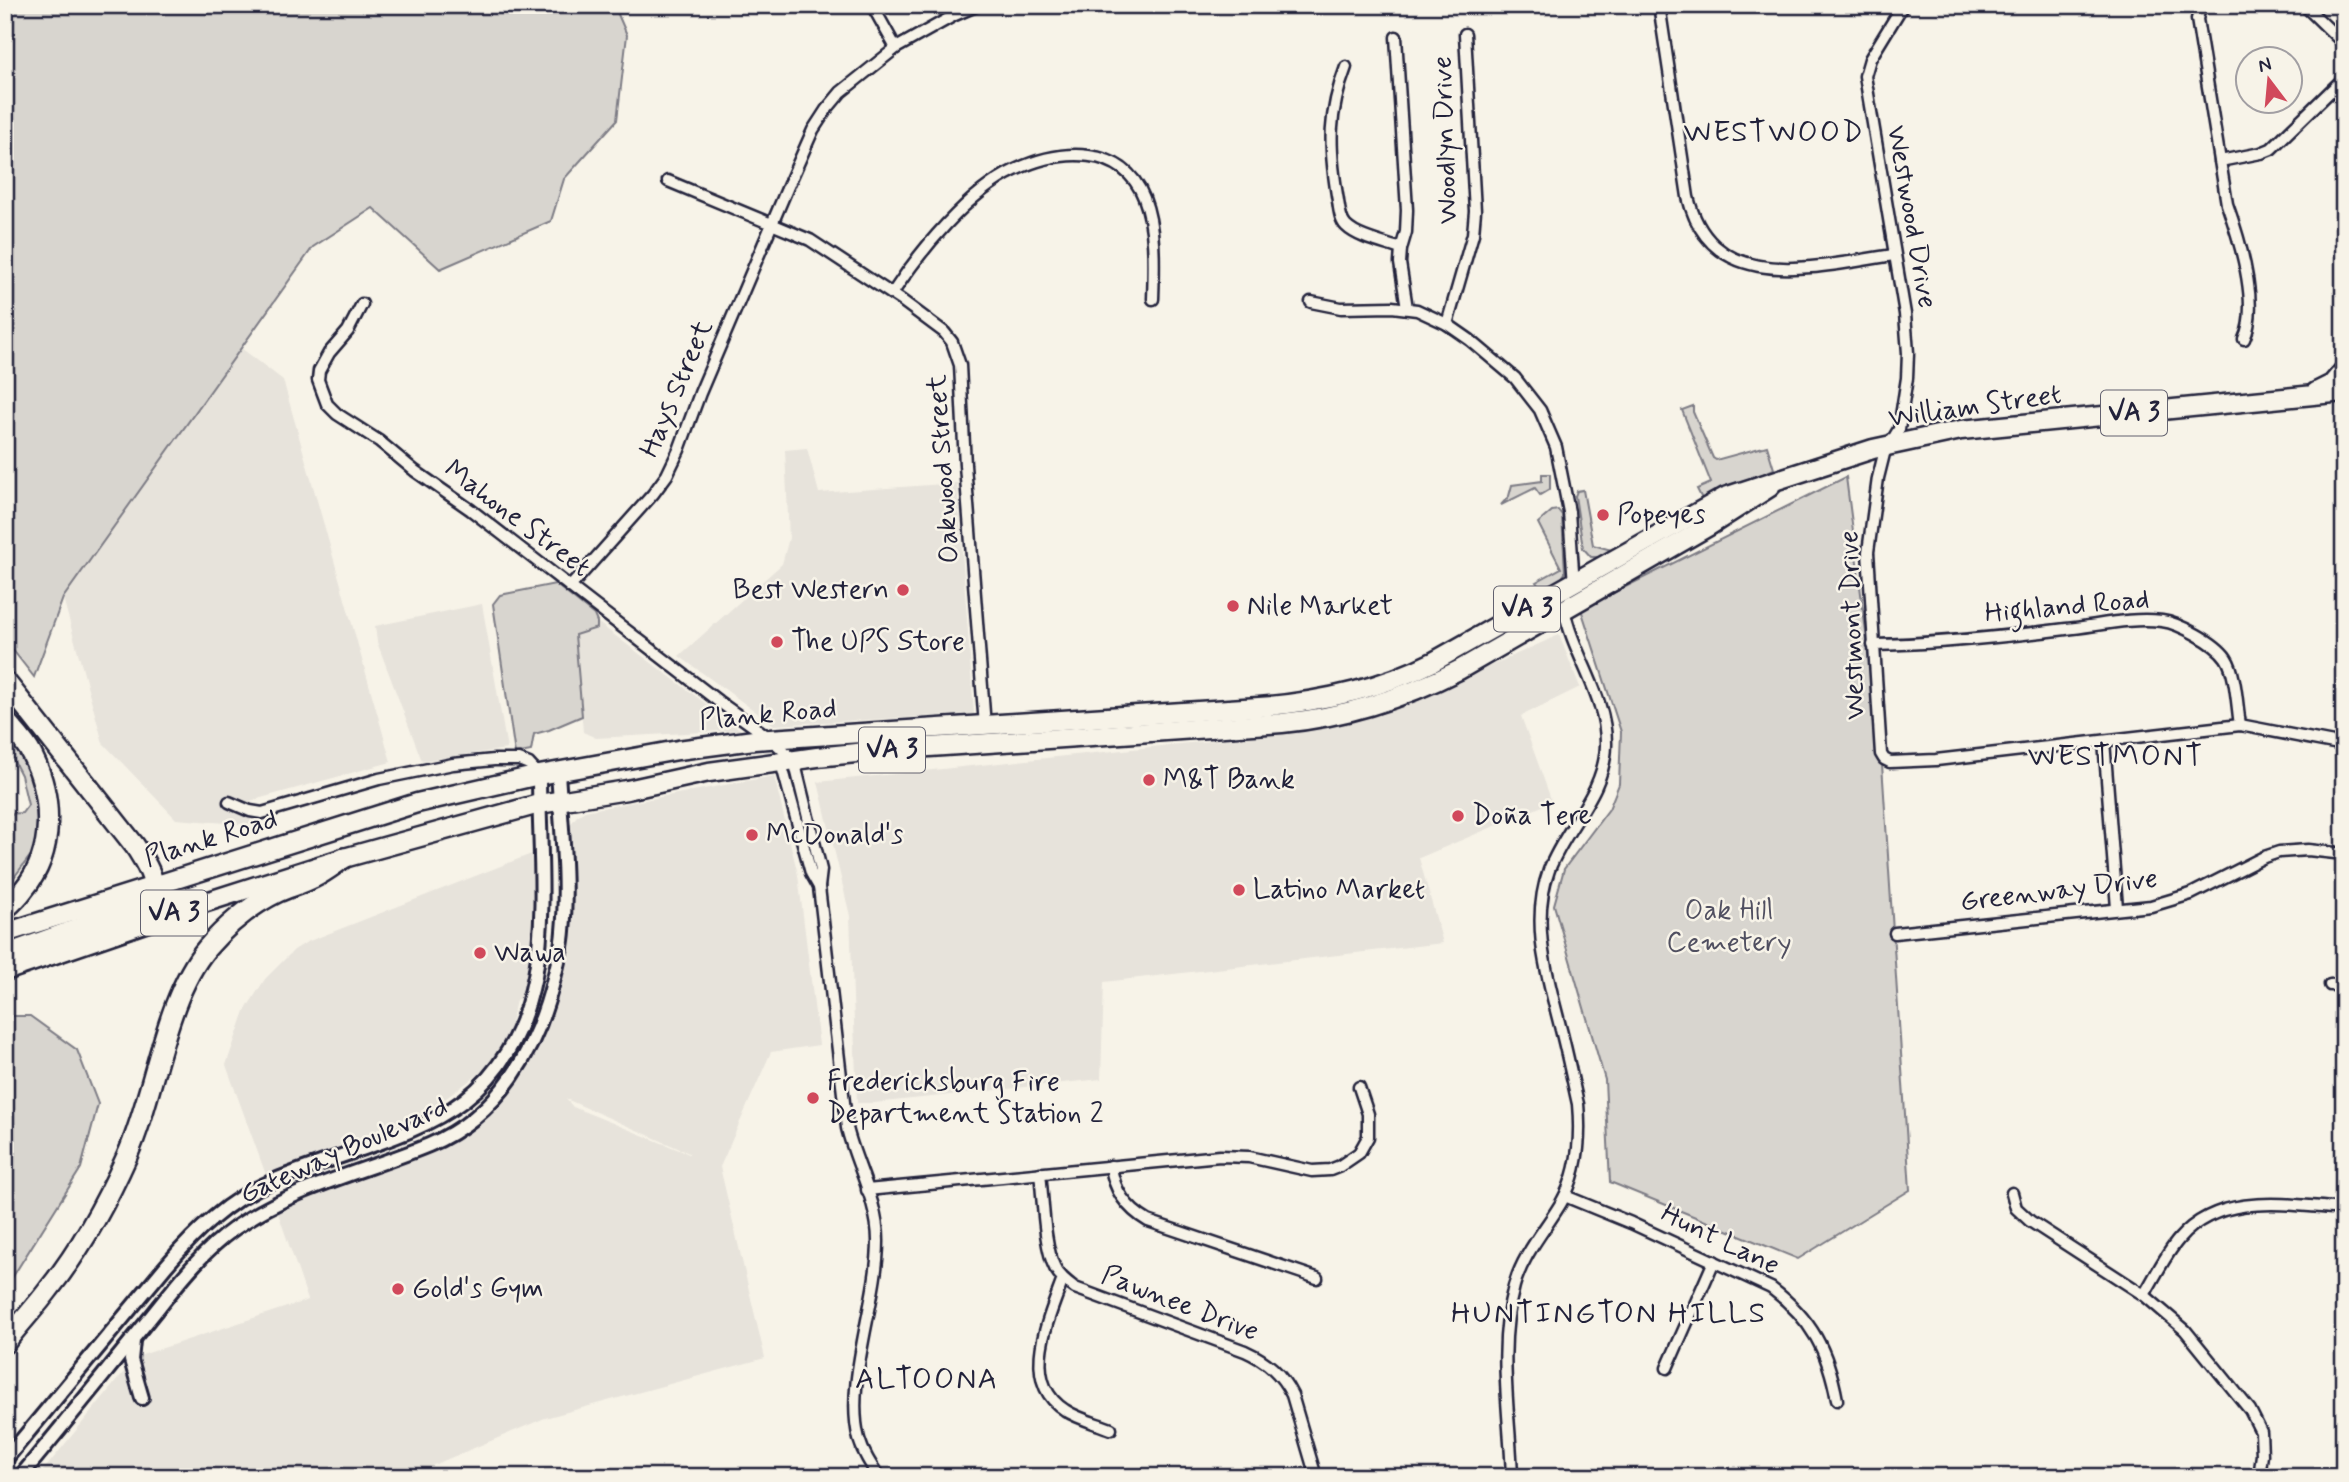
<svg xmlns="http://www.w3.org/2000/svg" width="2349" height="1482" font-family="Mynerve,sans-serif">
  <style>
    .built { fill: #e7e3db; fill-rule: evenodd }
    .green { fill: #d8d5cf; stroke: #7d7c85; stroke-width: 2 }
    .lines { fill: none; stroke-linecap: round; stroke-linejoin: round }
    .minor-casing { stroke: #22223b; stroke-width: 15 }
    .tertiary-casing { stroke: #22223b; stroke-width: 18 }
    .trunk-casing { stroke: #22223b; stroke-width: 23 }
    .motorway-casing { stroke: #22223b; stroke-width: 24 }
    .minor { stroke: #f7f3e8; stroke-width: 10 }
    .tertiary { stroke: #f7f3e8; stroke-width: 12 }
    .trunk { stroke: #f7f3e8; stroke-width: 18 }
    .motorway { stroke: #f7f3e8; stroke-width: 19 }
    .poi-dot { fill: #d1495b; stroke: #f7f3e8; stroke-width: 2.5 }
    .labels { text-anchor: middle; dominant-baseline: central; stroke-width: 5; stroke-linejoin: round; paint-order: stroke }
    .shield { fill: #f7f3e8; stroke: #62616f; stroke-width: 2 }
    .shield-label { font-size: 26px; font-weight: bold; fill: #22223b }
    .street-label { font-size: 28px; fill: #22223b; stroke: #f7f3e8 }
    .poi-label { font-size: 28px; fill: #22223b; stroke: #f7f3e8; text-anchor: start }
    .park-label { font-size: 28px; fill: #504f60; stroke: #f7f3e8 }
    .neighbourhood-label { font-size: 30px; letter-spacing: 2px; fill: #22223b; stroke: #f7f3e8 }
  </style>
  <rect width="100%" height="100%" fill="#f7f3e8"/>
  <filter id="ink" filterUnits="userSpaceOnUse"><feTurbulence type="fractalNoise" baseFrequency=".0143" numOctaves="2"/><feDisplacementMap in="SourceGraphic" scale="14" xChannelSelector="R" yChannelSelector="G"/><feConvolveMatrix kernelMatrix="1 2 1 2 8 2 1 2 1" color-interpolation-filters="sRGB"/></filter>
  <g filter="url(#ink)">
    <g class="built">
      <polygon points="241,348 283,380 391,762 250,801 251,825 176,819 103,743 63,598"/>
      <polygon points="807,448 819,493 957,483 974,714 774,725 679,656 782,564 789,538 785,450"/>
      <polygon points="482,604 507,749 422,761 377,642 375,626"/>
      <polygon points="597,622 741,730 596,738 583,732 575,635 592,631 597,628"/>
      <polygon points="1559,635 1580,687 1521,716 1552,802 1419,858 1443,943 1104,982 1101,1079 874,1103 857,1103 850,916 818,782 1247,737 1381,715"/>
      <path d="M774,776L798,875L819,1045L771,1052L720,1167L765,1358L545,1418L405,1477H38L136,1357L308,1300L277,1210L288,1204L313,1197L311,1194L426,1152L498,1103L520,1078L540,1042L566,959L570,927L569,833L570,825L577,816L585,811ZM566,1099L689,1153V1154L573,1107Z"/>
      <polygon points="534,853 536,924 526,989 521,999 516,1000 508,1036 488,1067 434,1107 412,1118 266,1175 226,1065 245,1011 265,979 294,950 307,942"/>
    </g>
    <g class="green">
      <polygon points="5,5 614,5 627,35 617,120 564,179 551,221 440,269 373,208 313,247 63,598 34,677 5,640"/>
      <polygon points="1693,406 1693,412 1713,458 1716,460 1767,446 1774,469 1703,501 1697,489 1711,483 1682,410"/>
      <polygon points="1542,474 1550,474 1550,489 1540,495 1535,488 1501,505 1509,496 1512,485 1542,481"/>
      <polygon points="1846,477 1881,749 1910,1190 1798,1259 1610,1182 1605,1080 1554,905 1564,869 1609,809 1619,784 1621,732 1581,609"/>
      <polygon points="1583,490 1593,545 1615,551 1602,557 1591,557 1583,548 1575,496 1577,491"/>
      <polygon points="1558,510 1562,515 1565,573 1561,579 1542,591 1536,582 1561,568 1538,523 1552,511"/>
      <polygon points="555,584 594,615 597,622 597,628 575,635 582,716 549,730 534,734 531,751 515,754 493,604 500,595"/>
      <polygon points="12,740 22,752 39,790 40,813 34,851 5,889 5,814 22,813 28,805 21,775 5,744"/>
      <polygon points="5,1016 30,1016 77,1050 98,1104 81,1168 5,1289"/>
    </g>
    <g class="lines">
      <defs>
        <g id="minor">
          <polyline points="872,5 896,48"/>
          <path d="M1659,5L1688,197C1712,298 1821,265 1894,255"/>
          <polyline points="1903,5 1870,59 1865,76 1905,314 1908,353 1907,378 1899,429 1884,454 1878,478 1868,552 1881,754 1884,759 1890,762 1936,760 2240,725 2344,745"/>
          <path d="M2201,5L2197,19L2227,204C2239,238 2260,305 2244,339"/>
          <polyline points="2304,5 2344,44"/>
          <polyline points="1396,37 1407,210 1406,232 1401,249 1400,263 1407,308"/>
          <path d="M1346,67C1328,114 1329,146 1337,195C1339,204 1339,219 1346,226C1358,238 1384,243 1401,249"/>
          <polyline points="2220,161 2261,153 2271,149 2344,78"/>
          <polyline points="668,181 810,240 901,300 944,332 952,342 960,365 965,465 985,726"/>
          <path d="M892,294C920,251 968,192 1015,170C1060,149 1123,144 1144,198C1156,229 1154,267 1153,299"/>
          <polyline points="1311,302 1341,308 1392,307 1417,310 1447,324 1470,340 1515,378 1540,410 1556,447 1569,512 1574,585"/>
          <path d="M362,304L348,331L329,353L319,371L318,380L327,404L337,414L379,441L415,471L471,510L718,701L771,739L794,760L821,870L819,887L847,1128C856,1165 878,1202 878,1241C878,1301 844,1382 859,1439C863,1453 871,1465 879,1477"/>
          <polyline points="1447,324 1473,234 1475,211 1465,34"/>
          <polyline points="570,587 653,494 667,475 679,450 700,393 789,184 813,130 826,110 841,92 896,48 955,15 978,5"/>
          <path d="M1873,645C1937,644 2002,637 2066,629C2097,626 2130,617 2162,621C2179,623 2216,643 2226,658C2236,673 2237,706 2240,725"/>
          <polyline points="2104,741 2117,908"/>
          <polyline points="780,759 811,873 819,887"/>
          <polyline points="229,802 250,811 262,813 379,779 453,764 494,760 519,760 529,764 539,775"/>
          <polyline points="1895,933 2151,906 2191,894 2264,857 2279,852 2308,850 2344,854"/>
          <polyline points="2330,985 2344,984"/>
          <path d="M1111,1166C1114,1191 1126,1208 1148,1221L1317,1278"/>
          <path d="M1040,1173C1043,1198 1044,1247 1055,1268C1060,1277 1067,1282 1075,1288L1245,1351C1267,1361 1281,1373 1292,1395L1316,1477"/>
          <polyline points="867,1190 1220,1156 1249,1157 1312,1171 1330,1170 1340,1166 1359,1153 1368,1137 1368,1114 1359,1087"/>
          <polyline points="2012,1193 2016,1208 2030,1221 2144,1295 2185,1330 2250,1410 2261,1432 2262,1455 2259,1477"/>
          <path d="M1565,1196L1631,1223L1771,1288C1812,1319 1828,1351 1837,1400"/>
          <path d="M1063,1279C1049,1318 1019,1381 1065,1410C1078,1419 1096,1423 1111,1429"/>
          <path d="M2144,1295C2155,1277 2165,1255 2179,1239C2220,1191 2288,1205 2344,1209"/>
          <polyline points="1667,1368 1714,1261"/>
          <path d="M1512,1477C1510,1414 1497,1348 1514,1286C1523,1254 1545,1230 1561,1203C1578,1174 1581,1137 1578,1104C1572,1078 1567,1052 1560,1026C1547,974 1530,922 1549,870C1566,826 1605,793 1606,745C1607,696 1572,654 1564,608"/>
        </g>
        <g id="tertiary">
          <polyline points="133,1341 131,1360 142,1398"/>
          <path d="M5,1460L166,1266C196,1231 229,1199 273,1181C393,1131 504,1130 535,976C547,911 539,841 539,775"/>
          <path d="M20,1477C61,1428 101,1378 141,1329C170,1294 197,1255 235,1228C293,1187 364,1172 429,1145C500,1115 537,1049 554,978C558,962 562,947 563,931C568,879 561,824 558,772"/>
        </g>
        <g id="trunk">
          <polyline points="2316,392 2332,384 2344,370"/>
          <path d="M5,933L417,803L539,775L678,750L754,740L1259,707C1320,702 1378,690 1433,662L1725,497L1873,449L1961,430L2344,392"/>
          <path d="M5,971L200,904L344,858L539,804L627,790L709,772L817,757L885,750L1282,723C1345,717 1402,699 1459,670L1709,526L1770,487"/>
        </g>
        <g id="motorway">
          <path d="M5,681L135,846C146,864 162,885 147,904L5,955"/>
          <path d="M5,720C14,731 26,742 32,755C53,796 55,852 24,889C19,896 12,903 5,909"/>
          <path d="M5,1343C19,1324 35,1308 49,1289C81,1249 106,1203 127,1156C155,1094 164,999 207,948C226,926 251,905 278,892C289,887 302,884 313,878C324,873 334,865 344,858"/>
        </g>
      </defs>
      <use href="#minor" class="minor-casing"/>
      <use href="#tertiary" class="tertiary-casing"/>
      <use href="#trunk" class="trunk-casing"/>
      <use href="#motorway" class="motorway-casing"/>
      <use href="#minor" class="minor"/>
      <use href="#tertiary" class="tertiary"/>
      <use href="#trunk" class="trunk"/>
      <use href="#motorway" class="motorway"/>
    </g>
  </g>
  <g class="poi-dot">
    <circle cx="1603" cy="515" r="7"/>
    <circle cx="903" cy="590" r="7"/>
    <circle cx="1233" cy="606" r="7"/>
    <circle cx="777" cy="642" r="7"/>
    <circle cx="1149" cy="780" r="7"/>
    <circle cx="1458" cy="816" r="7"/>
    <circle cx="752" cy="835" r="7"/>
    <circle cx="1239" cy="890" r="7"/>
    <circle cx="480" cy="953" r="7"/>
    <circle cx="813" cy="1098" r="7"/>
    <circle cx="398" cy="1289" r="7"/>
  </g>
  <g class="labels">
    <g class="shield">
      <rect x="2101" y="390.5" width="66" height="45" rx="5"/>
      <rect x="1494" y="586.5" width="66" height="45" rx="5"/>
      <rect x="859" y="727.5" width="66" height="45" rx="5"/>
      <rect x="141" y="890.5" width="66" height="45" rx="5"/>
    </g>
    <g class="shield-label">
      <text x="2134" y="413">VA 3</text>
      <text x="1527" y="609">VA 3</text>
      <text x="892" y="750">VA 3</text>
      <text x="174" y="913">VA 3</text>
    </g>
    <g class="street-label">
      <text transform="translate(1446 140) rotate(-92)">Woodlyn Drive</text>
      <text transform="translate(1911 217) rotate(80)">Westwood Drive</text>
      <text transform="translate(677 389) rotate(-67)">Hays Street</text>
      <text transform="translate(1975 407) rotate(-8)">William Street</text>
      <text transform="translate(944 469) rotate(-94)">Oakwood Street</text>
      <text transform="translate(517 519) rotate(37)">Mahone Street</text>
      <text transform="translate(2067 607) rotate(-5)">Highland Road</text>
      <text transform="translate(1853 625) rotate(-92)">Westmont Drive</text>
      <text transform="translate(768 715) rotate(-5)">Plank Road</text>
      <text transform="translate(211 839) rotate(-17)">Plank Road</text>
      <text transform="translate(2059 891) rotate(-7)">Greenway Drive</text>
      <text transform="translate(344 1151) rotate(-24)">Gateway Boulevard</text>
      <text transform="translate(1720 1240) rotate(26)">Hunt Lane</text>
      <text transform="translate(1180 1304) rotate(21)">Pawnee Drive</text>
    </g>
    <g class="poi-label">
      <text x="1617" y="515">Popeyes</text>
      <text x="889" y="590" text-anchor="end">Best Western</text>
      <text x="1247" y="606">Nile Market</text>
      <text x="791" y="642">The UPS Store</text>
      <text x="1163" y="780">M&amp;T Bank</text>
      <text x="1472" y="816">Doña Tere</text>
      <text x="766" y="835">McDonald's</text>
      <text x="1253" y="890">Latino Market</text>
      <text x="494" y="953">Wawa</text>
      <text x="827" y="1082">Fredericksburg Fire<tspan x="827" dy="32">Department Station 2</tspan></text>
      <text x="412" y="1289">Gold's Gym</text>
    </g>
    <g class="park-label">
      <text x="1729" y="911">Oak Hill<tspan x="1729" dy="32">Cemetery</tspan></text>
    </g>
    <g class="neighbourhood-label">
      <text x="1774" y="132">WESTWOOD</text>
      <text x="2116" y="756">WESTMONT</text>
      <text x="1609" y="1313">HUNTINGTON HILLS</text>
      <text x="927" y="1379">ALTOONA</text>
    </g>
  </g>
  <rect width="2349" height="1482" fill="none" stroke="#f7f3e8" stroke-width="28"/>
  <rect x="14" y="14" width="2321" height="1454" fill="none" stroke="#22223b" stroke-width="2.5" filter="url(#ink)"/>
  <g transform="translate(2269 80) rotate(344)"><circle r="33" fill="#f7f3e8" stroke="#a29fa3" stroke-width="2"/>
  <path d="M0-5L12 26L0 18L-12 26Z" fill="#d1495b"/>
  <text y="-10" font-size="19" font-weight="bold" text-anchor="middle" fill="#22223b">N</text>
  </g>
</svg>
